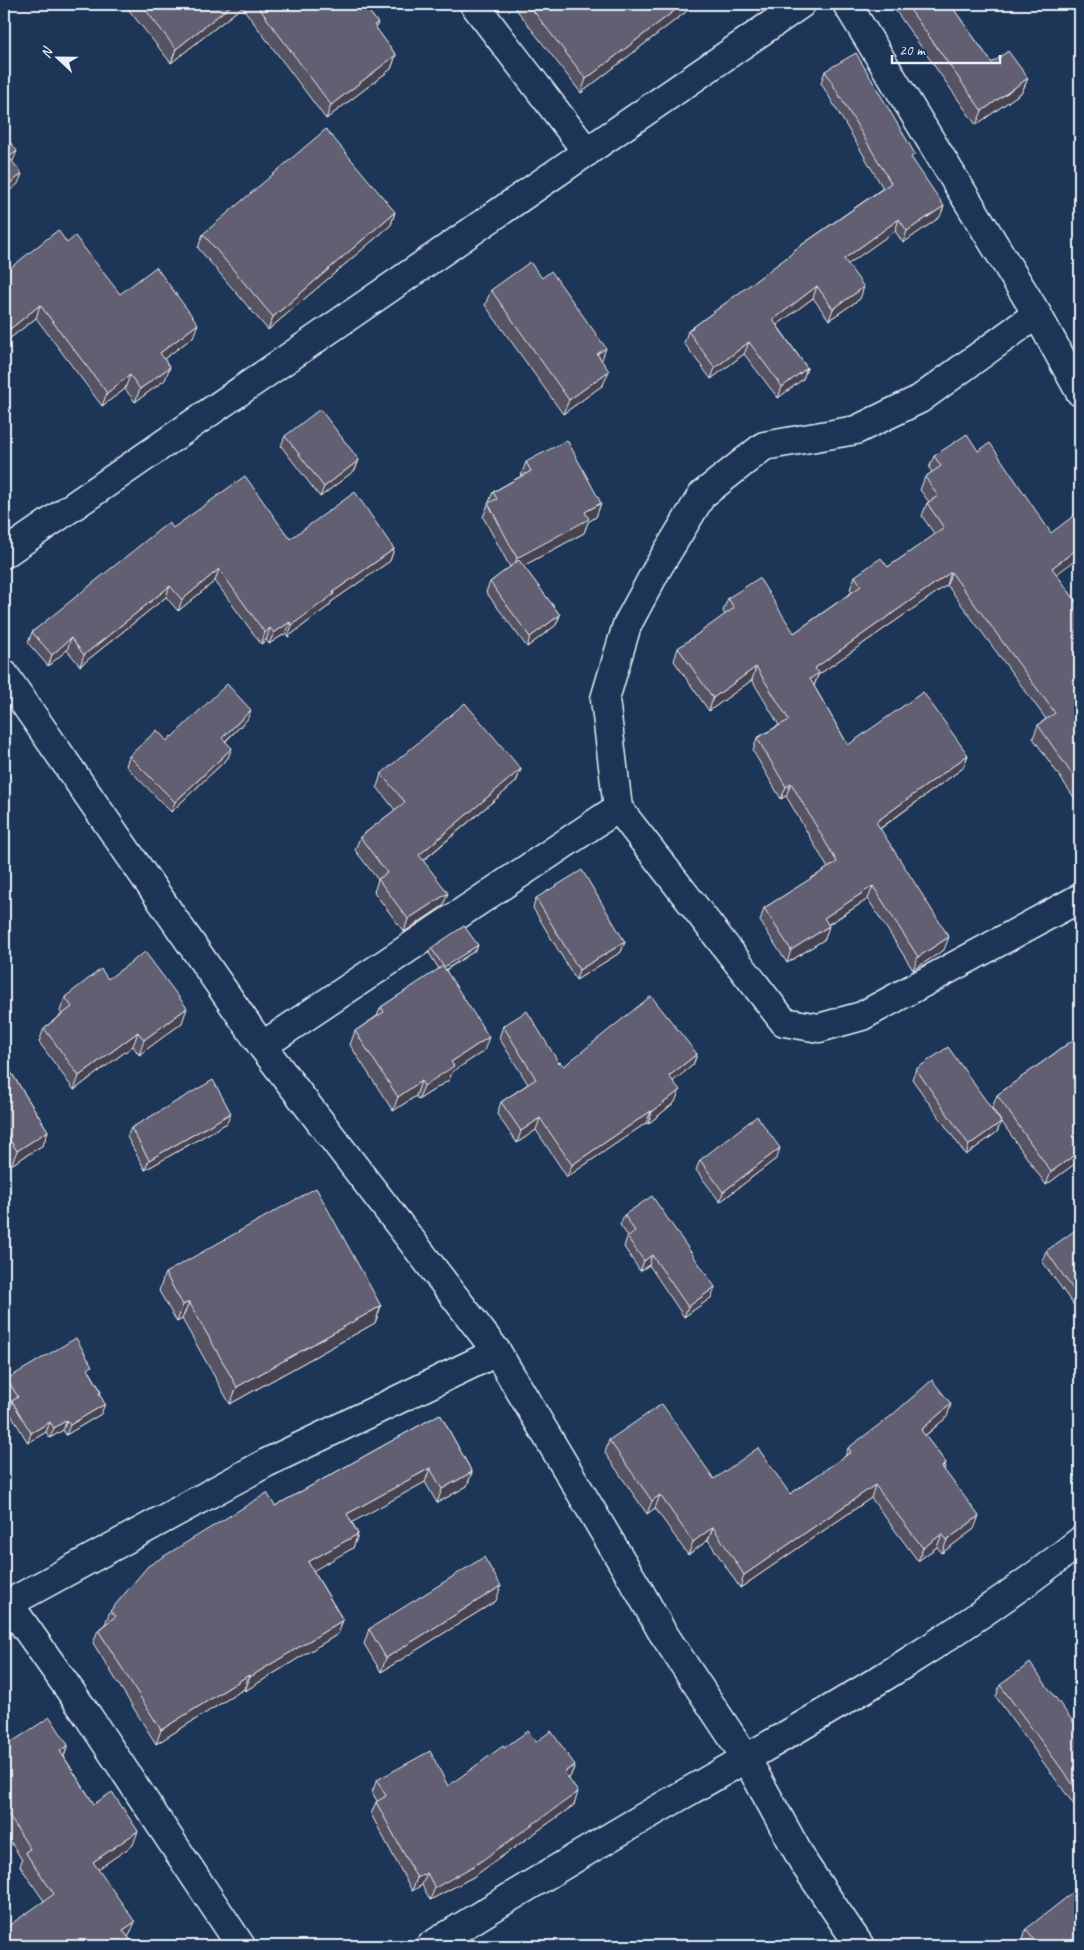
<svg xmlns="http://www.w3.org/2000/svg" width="1084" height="1950" font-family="Caveat,sans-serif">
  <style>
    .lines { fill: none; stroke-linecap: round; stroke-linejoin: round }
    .minor-casing { stroke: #e8f1f8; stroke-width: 31 }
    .minor { stroke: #1d3557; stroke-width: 28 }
    .wall { fill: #565263; stroke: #e8f1f8 }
    .shaded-wall { fill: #464250; stroke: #e8f1f8 }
    .building { fill: #645f73; stroke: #e8f1f8 }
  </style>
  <rect width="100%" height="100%" fill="#1d3557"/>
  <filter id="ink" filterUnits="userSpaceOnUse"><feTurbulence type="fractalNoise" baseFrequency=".02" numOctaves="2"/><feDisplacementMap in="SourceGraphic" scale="10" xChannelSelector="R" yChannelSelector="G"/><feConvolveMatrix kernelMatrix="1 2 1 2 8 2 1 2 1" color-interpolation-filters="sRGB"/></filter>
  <g filter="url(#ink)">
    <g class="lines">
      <defs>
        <g id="minor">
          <polyline points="474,4 587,152"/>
          <polyline points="847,4 1037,314 1080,392"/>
          <polyline points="1037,314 920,399 856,430 764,446 702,495 657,569 627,625 605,699 618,808 784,1022 819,1028 862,1016 1080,898"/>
          <polyline points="4,554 801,4"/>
          <polyline points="4,674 262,1046 497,1352 640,1592 661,1630 746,1758 805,1865 860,1946"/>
          <polyline points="262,1046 618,808"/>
          <polyline points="9,1604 88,1716 241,1946"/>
          <polyline points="4,1606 266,1463 497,1352"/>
          <path d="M430,1946C517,1893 603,1840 691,1790C825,1713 960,1637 1080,1541"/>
        </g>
      </defs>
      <use href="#minor" class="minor-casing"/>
      <use href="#minor" class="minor"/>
    </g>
    <g class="wall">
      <polygon points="124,4 363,4 378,23 376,28 396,55 391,69 326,119 242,7 171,63"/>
      <polygon points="512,4 696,4 581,93"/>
      <polygon points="891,4 950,4 992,63 1028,78 1022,92 976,125"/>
      <polygon points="825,71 913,160 940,217 903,243 895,231 848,264 860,299 829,320 813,298 777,325 807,368 803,379 778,398 744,354 711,379 684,343 688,331 792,254 793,251 883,188 821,83"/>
      <polygon points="395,212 391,225 268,330 198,248 203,234"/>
      <polygon points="67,243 120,294 193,337 164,359 165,380 135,402 125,389 102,406 36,318 4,343"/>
      <polygon points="491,290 601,361 603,385 563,414 485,305"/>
      <polygon points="285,436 359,460 355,470 320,497 281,446"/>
      <polygon points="934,456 1056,574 1080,607 1080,806 1033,738 1038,725 1046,719 947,585 818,675 814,686 848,745 968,755 963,768 880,829 944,950 913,970 868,899 828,925 825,939 787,963 760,921 764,908 828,868 786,796 781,799 753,751 757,738 779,725 752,680 709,711 674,661 678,648 725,615 723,611 728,598 794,633 852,592 850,589 855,576 888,567 935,535 922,516 927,503 929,502 920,490 925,477 932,472 929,468"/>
      <polygon points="526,462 601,503 596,517 588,522 584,533 523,566 560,615 556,625 527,647 486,592 490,582 510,567 483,517 493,492 521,476"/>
      <polygon points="173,528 290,539 394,549 390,561 331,602 330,605 288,637 286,633 269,644 266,640 261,644 215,581 178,611 166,597 80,666 67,650 48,666 28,643 32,632"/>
      <polygon points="247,720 226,741 228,758 171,812 126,766 129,756 167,741 172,737"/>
      <polygon points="521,769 516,782 423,861 443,906 404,932 374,892 378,880 355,850 360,837 395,810 377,787 381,774"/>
      <polygon points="536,898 625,942 621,952 576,980 533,908"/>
      <polygon points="478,945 476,950 446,970 484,1051 452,1072 449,1080 418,1100 416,1096 393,1111 350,1045 355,1031 377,1016 381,1007 439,969 429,953 431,948"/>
      <polygon points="108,979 182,1023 139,1055 133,1046 74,1090 39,1042 44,1028 62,1014 60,1011 65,997"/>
      <polygon points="503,1026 564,1066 697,1054 693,1065 673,1081 675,1102 648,1124 646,1123 567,1177 536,1130 517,1143 497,1114 501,1102 528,1084 499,1038"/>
      <polygon points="1080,1035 1080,1160 1046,1185 992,1108 997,1095"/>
      <polygon points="4,1061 48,1131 43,1145 11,1165 4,1153"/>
      <polygon points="916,1069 1001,1122 997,1132 966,1155 912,1079"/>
      <polygon points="227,1123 145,1170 127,1137 131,1128"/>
      <polygon points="777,1158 720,1202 696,1170 700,1160"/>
      <polygon points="624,1215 712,1297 684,1317 649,1265 640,1271 624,1247 627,1237 628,1236 620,1225"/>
      <polygon points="1080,1239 1080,1314 1042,1261 1046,1251"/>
      <polygon points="165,1273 381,1306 375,1323 230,1404 182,1319 177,1322 159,1291"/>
      <polygon points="90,1372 101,1391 100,1395 101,1414 66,1435 63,1430 50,1438 46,1432 28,1443 9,1411 12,1403 4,1389 7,1379"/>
      <polygon points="440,1414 472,1472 467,1486 437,1503 425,1482 352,1522 358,1534 353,1548 313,1570 343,1620 338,1634 245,1691 244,1689 156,1744 93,1643 98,1630 105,1624 110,1611 275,1506"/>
      <polygon points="947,1417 925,1436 946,1463 944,1470 974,1529 942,1553 937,1547 918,1561 871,1498 740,1588 708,1540 688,1555 655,1508 647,1514 605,1453 609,1440 714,1479 790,1494 845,1457 848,1448"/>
      <polygon points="496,1601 381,1672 364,1644 369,1629"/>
      <polygon points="1000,1685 1080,1731 1080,1813 996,1697"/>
      <polygon points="536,1742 575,1765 570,1777 569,1778 574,1805 473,1877 430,1900 422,1885 412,1891 371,1814 376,1802 377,1801 372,1792 377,1780 448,1786 504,1748"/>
      <polygon points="68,1745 64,1757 94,1804 133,1845 98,1869 129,1936 128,1937 131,1941 129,1946 4,1946 44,1901 20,1866 22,1860 4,1831 4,1747"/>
      <polygon points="1026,1929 1080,1946 1025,1946 1022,1942"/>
    </g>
    <g class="shaded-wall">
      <polygon points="233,4 243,4 242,7 171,63 176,49"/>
      <polygon points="683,4 696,4 581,93 586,79"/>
      <polygon points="396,55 391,69 326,119 331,105"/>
      <polygon points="1028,78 1022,92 976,125 982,111"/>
      <polygon points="17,151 13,161 6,167 9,157"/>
      <polygon points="22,174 18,184 4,195 4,188"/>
      <polygon points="944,206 940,217 903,243 907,231"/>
      <polygon points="395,212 391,225 268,330 273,317"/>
      <polygon points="899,219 895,231 840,270 844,259"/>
      <polygon points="817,286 813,298 769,331 773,320"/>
      <polygon points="864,287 860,299 829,320 833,309"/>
      <polygon points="40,305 36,318 4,343 4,334"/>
      <polygon points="198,324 193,337 155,366 160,353"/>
      <polygon points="749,342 744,354 711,379 715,368"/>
      <polygon points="606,348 601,362 597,354"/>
      <polygon points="170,367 165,380 135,402 140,389"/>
      <polygon points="807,368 803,379 778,398 782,387"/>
      <polygon points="609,371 603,385 563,414 569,400"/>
      <polygon points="130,375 125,389 102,406 107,393"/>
      <polygon points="359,460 355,470 320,497 324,487"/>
      <polygon points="601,503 596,517 588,522 584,533 512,572 517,558 585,512"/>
      <polygon points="1080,547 1080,557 1047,581 1052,568"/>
      <polygon points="394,549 390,561 331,602 330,605 288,637 292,625 333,592"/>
      <polygon points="219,569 215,581 178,611 182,600"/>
      <polygon points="951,572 947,585 818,675 814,686 805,692 810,679 815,668"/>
      <polygon points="170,586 166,597 80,666 84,655"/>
      <polygon points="560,615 556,625 527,647 530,637"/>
      <polygon points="290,622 286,633 269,644 274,633"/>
      <polygon points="270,628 266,640 261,644 265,633"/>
      <polygon points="71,638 67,650 48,666 52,655"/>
      <polygon points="756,667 752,680 709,711 713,698"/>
      <polygon points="251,710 247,720 219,747 222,738"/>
      <polygon points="232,748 228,758 171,812 175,802"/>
      <polygon points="968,755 963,768 871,835 876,822"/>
      <polygon points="521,769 516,782 414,868 419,855"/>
      <polygon points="791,783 786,796 781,799 786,787"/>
      <polygon points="873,886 868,899 819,930 824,918"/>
      <polygon points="448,893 443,906 404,932 408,919"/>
      <polygon points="829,926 825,939 787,963 791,950"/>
      <polygon points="949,937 944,950 913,970 918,957"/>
      <polygon points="625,942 621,952 576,980 579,970"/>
      <polygon points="478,945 476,950 442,972 443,967"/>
      <polygon points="187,1008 182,1023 139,1055 144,1040"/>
      <polygon points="138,1032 133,1046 74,1090 79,1076"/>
      <polygon points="489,1037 484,1051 452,1072 449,1080 418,1100 424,1086 451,1062"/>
      <polygon points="697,1054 693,1065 665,1088 669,1076"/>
      <polygon points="421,1081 416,1096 393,1111 398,1097"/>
      <polygon points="680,1090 675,1102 648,1124 652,1112"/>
      <polygon points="651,1111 646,1123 567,1177 572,1165"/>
      <polygon points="231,1113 227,1123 145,1170 149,1160"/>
      <polygon points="540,1118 536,1130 517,1143 521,1131"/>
      <polygon points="1001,1122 997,1132 966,1155 969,1145"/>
      <polygon points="48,1131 43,1145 11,1165 17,1151"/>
      <polygon points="780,1148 777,1158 720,1202 723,1192"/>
      <polygon points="1080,1151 1080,1160 1046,1185 1051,1172"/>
      <polygon points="652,1255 649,1265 640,1271 644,1261"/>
      <polygon points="715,1287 712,1297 684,1317 688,1307"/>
      <polygon points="189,1302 182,1319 177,1322 183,1305"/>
      <polygon points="381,1306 375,1323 230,1404 237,1387"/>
      <polygon points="105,1404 101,1414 66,1435 70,1425"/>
      <polygon points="951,1404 947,1417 916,1443 921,1430"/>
      <polygon points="67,1420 63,1430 50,1438 54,1428"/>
      <polygon points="50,1422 46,1432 28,1443 31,1433"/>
      <polygon points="430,1468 425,1482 342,1528 347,1514"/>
      <polygon points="472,1472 467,1486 437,1503 442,1489"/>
      <polygon points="875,1485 871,1498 740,1588 744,1575"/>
      <polygon points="660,1495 655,1508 647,1514 652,1501"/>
      <polygon points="979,1516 974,1529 942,1553 947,1540"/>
      <polygon points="713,1527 708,1540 688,1555 693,1542"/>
      <polygon points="358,1534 353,1548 304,1576 308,1562"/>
      <polygon points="942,1534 937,1547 918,1561 923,1548"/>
      <polygon points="501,1586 496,1601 381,1672 386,1658"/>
      <polygon points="343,1620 338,1634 245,1691 250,1677"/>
      <polygon points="249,1675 244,1689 156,1744 161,1730"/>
      <polygon points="68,1745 63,1759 60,1751"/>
      <polygon points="575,1765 570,1777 560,1785 564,1772"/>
      <polygon points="578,1792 574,1805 473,1877 430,1900 435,1888"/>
      <polygon points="138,1831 133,1845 88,1876 93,1862"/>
      <polygon points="427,1873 422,1885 412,1891 417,1878"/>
      <polygon points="135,1922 129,1936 118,1945 123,1930"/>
      <polygon points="131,1941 129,1946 123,1946"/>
    </g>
    <g class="building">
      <polygon points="141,4 233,4 176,49"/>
      <polygon points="256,4 363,4 378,23 374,25 396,55 331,105"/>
      <polygon points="528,4 683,4 586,79"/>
      <polygon points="906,4 950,4 992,63 1008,51 1028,78 982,111"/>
      <polygon points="856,53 915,154 911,157 944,206 907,231 899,219 844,259 864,287 833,309 817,286 773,320 807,368 782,387 749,342 715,368 688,331 794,252 793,251 891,183 825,71"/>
      <polygon points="326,129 395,212 273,317 203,234"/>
      <polygon points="4,134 17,151 9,157 22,174 4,188"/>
      <polygon points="58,230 67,243 75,236 120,294 156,267 198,324 160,353 170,367 140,389 130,375 107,393 40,305 4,334 4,273"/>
      <polygon points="530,262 542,278 551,271 606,348 597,354 609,371 569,400 491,290"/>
      <polygon points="320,409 359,460 324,487 285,436"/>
      <polygon points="967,434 978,451 990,443 1051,533 1080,511 1080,547 1052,568 1080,607 1080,786 1038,725 1055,713 951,572 815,668 819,673 810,679 848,745 923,692 968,755 876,822 949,937 918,957 873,886 824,918 829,926 791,950 764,908 837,862 791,783 786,787 757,738 789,720 756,667 713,698 678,648 734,608 728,598 759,578 794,633 861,586 855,576 881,558 888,567 944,528 927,503 938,496 925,477 941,466 934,456"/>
      <polygon points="567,440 601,503 585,512 589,519 517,558 488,503 497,499 493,492 531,471 526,462"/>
      <polygon points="245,476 290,539 355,492 394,549 333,592 334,594 292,625 290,622 274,633 270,628 265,633 219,569 182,600 170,586 84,655 71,638 52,655 32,632 169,522 173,528"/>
      <polygon points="519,560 560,615 530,637 490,582"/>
      <polygon points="227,684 251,710 222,738 232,748 175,802 129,756 157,730 167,741 171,736 172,737"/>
      <polygon points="465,703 521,769 419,855 448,893 408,919 378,879 387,873 360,837 405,802 381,774"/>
      <polygon points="582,870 625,942 579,970 536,898"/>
      <polygon points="464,926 478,945 444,967 431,948"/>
      <polygon points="145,952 187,1008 144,1040 138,1032 79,1076 44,1028 72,1007 65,997 101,969 108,979"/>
      <polygon points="443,966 489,1037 451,1062 454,1066 424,1086 421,1081 398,1097 355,1031 384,1012 381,1007"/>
      <polygon points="651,996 697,1054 669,1076 680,1090 652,1112 651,1111 572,1165 540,1118 521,1131 501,1102 536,1079 503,1026 527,1011 559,1063 560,1062 564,1066"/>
      <polygon points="1080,1035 1080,1151 1051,1172 997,1095"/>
      <polygon points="948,1047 1001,1122 969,1145 916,1069"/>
      <polygon points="4,1061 48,1131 17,1151 4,1130"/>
      <polygon points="213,1080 231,1113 149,1160 131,1128"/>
      <polygon points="757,1116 780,1148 723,1192 700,1160"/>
      <polygon points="316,1188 381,1306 237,1387 189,1302 183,1305 165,1273"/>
      <polygon points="652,1196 715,1287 688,1307 652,1255 644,1261 627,1237 635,1231 624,1215"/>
      <polygon points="1074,1231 1080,1239 1080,1299 1046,1251"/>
      <polygon points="76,1338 92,1366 88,1369 101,1391 99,1393 105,1404 70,1425 67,1420 54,1428 50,1422 31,1433 12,1401 18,1397 7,1379"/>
      <polygon points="932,1380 951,1404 921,1430 946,1463 942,1467 979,1516 947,1540 942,1534 923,1548 875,1485 744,1575 713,1527 693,1542 660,1495 652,1501 609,1440 662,1404 714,1479 758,1448 790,1494 851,1452 848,1448 891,1416"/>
      <polygon points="440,1414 472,1472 442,1489 430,1468 347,1514 358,1534 308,1562 343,1620 250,1677 249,1675 161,1730 98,1630 116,1616 110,1611 148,1566 267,1493 275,1506"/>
      <polygon points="484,1557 501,1586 386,1658 369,1629"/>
      <polygon points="1030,1663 1080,1731 1080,1794 1000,1685"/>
      <polygon points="50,1717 68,1745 60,1751 94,1804 112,1792 138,1831 93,1862 135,1922 123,1930 131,1941 123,1946 4,1946 4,1929 54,1894 25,1852 30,1849 4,1808 4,1747"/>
      <polygon points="528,1731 536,1742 551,1731 575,1765 564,1772 578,1792 477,1864 435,1888 427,1873 417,1878 376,1802 386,1796 377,1780 430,1751 448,1786 503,1746 504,1748"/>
      <polygon points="1080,1887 1080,1946 1040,1946 1026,1929"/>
    </g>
  </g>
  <rect width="1084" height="1950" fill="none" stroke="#1d3557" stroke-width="20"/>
  <rect x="10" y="10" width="1064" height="1930" fill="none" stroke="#e8f1f8" stroke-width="2" filter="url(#ink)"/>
  <g transform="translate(58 58) rotate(292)" stroke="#1d3557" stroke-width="4" paint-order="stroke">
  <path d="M0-4L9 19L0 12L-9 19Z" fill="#e8f1f8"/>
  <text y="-8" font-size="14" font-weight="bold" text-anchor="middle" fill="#e8f1f8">N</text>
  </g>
  <path d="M892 55v8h108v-8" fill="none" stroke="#e8f1f8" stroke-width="2.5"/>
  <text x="899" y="55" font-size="15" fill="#e8f1f8" stroke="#1d3557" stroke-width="4" paint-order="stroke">20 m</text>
</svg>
